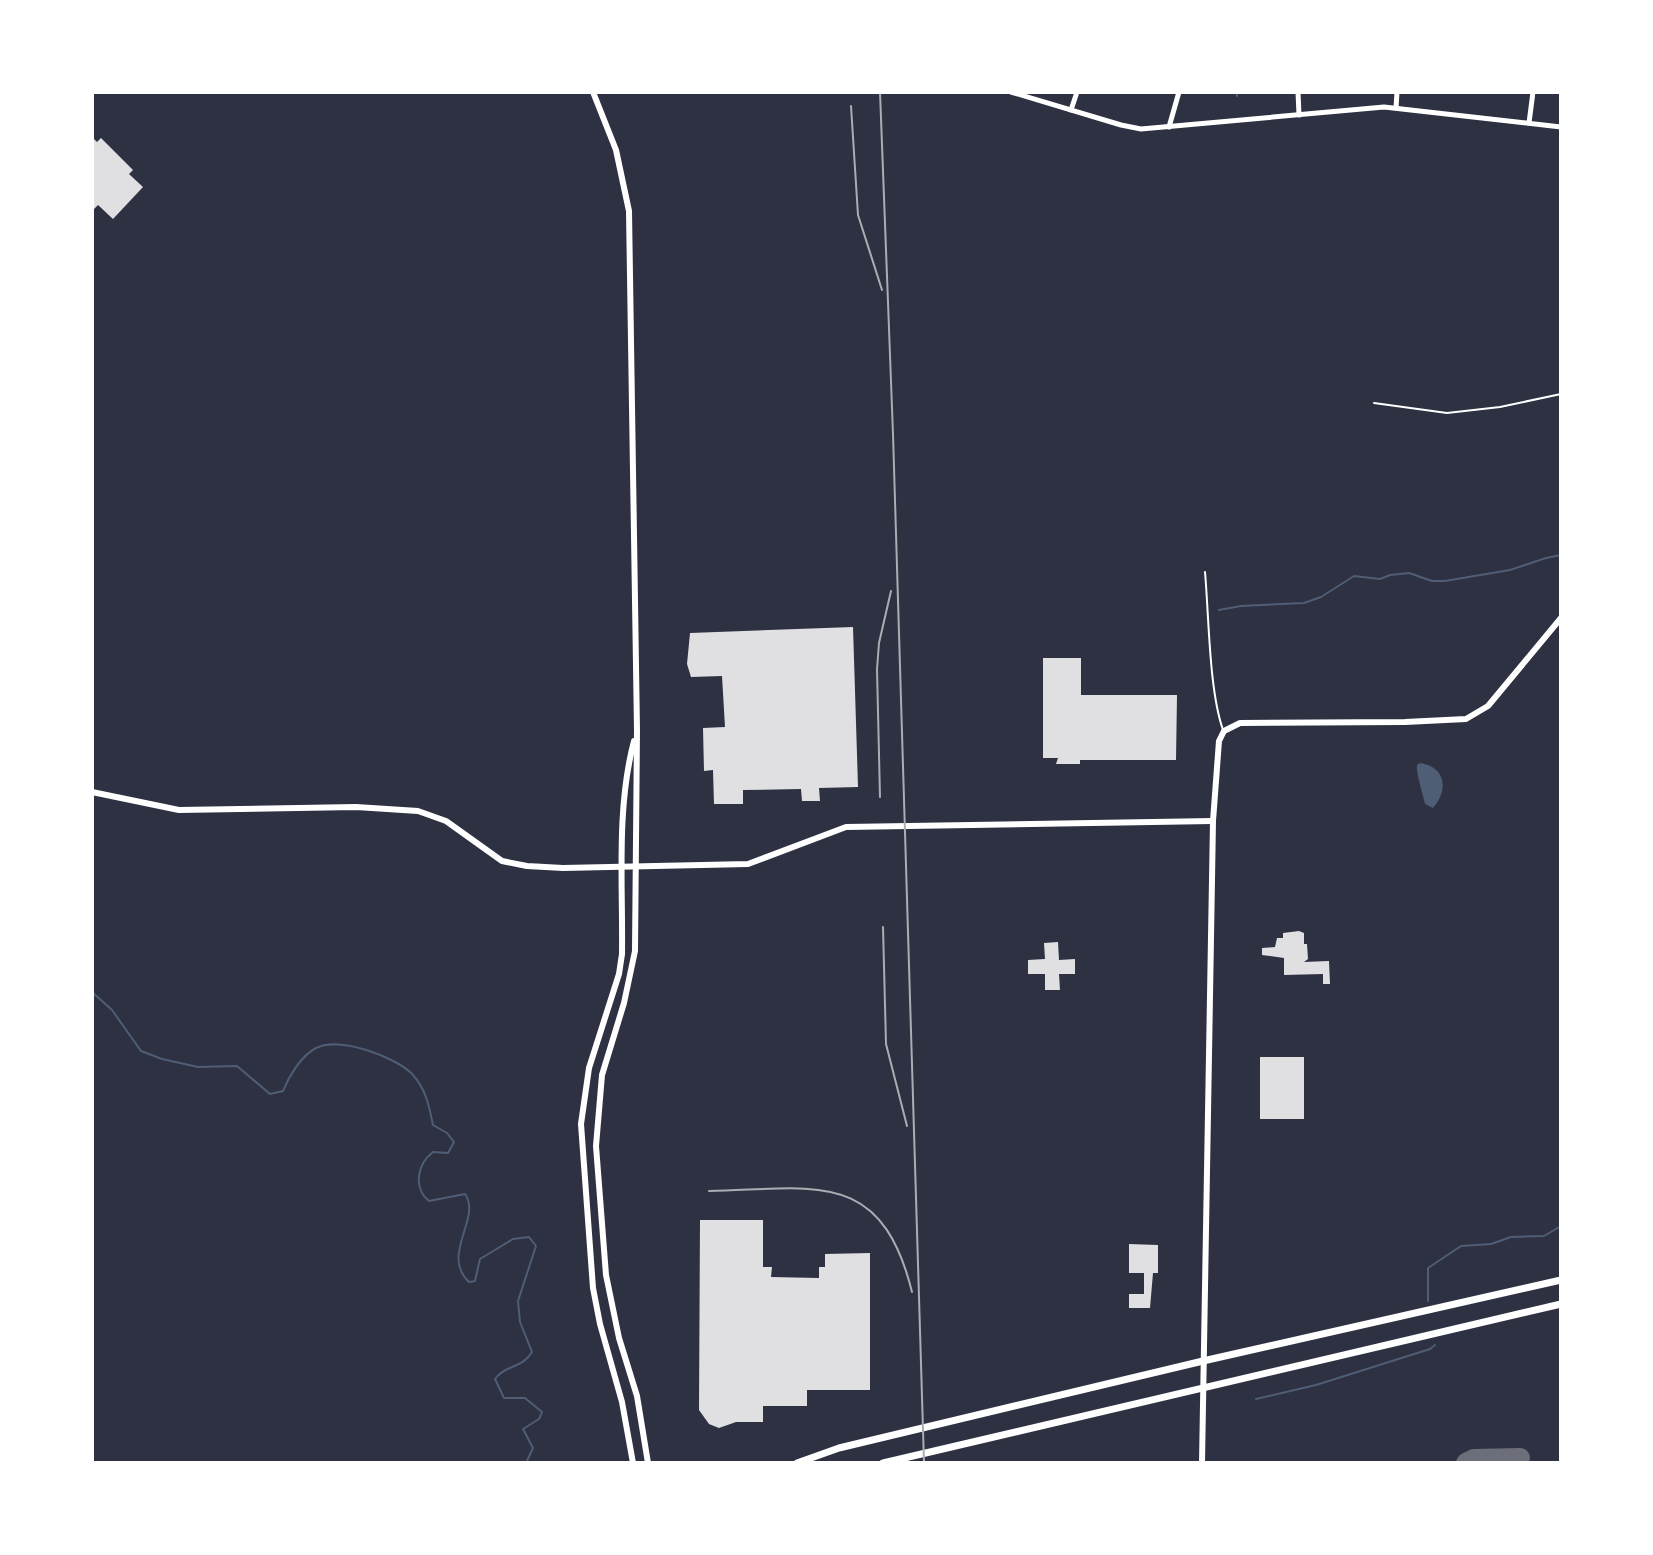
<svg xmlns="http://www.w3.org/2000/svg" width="1653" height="1555" font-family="Mulish,sans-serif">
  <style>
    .water { fill: #4f5d75 }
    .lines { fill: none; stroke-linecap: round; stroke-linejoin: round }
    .stream { stroke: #4f5d75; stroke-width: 2 }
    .taxiway { stroke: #6c6f7a; stroke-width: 20 }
    .building { fill: #e0e0e3 }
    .service { stroke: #fff; stroke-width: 2 }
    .minor { stroke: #fff; stroke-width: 5 }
    .tertiary { stroke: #fff; stroke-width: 6 }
    .primary { stroke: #fff; stroke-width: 7 }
    .rail { stroke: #abadb3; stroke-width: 2 }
  </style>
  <rect width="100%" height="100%" fill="#2d3142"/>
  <path class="water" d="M1420,763C1446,767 1449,790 1433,808L1425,804C1423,794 1416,774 1417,765Z"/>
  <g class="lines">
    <g class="stream">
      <polyline points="1237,96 1237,92"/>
      <polyline points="1219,610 1241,606 1304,603 1321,597 1354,576 1380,579 1390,575 1409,573 1432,581 1445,581 1510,570 1546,558 1561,555"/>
      <path d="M92,992L112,1010L141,1051L162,1059L198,1067L237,1066L270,1094L283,1091C289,1076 301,1056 316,1048C339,1036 397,1057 413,1075C427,1091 429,1107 433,1125L447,1133L454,1142L448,1153L433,1152C417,1164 413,1188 429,1201L465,1194C482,1218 440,1255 469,1282L475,1281L480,1259L513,1239L529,1237L536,1246L518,1301L520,1322L532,1352C523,1368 505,1365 495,1379L504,1398H525L542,1412L539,1419L523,1429L533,1448L526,1463"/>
      <polyline points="1428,1301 1428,1268 1461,1246 1491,1244 1511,1237 1544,1236 1561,1226"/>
      <polyline points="1256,1399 1316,1385 1430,1349 1435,1345"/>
    </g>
    <polyline class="taxiway" points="1466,1463 1474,1459 1520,1458"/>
  </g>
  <g class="building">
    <polygon points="92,137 97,142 101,138 133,170 129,174 143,187 113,219 98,205 92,211"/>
    <polygon points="853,627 858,787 819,788 820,801 802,801 801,789 743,790 743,804 714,804 713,770 704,771 703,728 725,727 722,676 691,677 687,664 690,633"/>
    <polygon points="1043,658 1081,658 1081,695 1177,695 1176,760 1080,760 1080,764 1056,764 1058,758 1043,758"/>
    <polygon points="1299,931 1304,933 1304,944 1307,944 1308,959 1304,962 1329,961 1330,984 1323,984 1323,974 1284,975 1284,958 1262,955 1262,948 1275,947 1277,938 1283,938 1283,933"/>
    <polygon points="1058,942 1059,960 1075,959 1075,974 1059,974 1060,990 1045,990 1045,974 1028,974 1028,960 1045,959 1044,943"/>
    <rect x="1260" y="1057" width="44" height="62"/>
    <polygon points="700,1220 763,1220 763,1267 772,1267 771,1277 819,1278 819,1267 825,1267 825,1254 870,1253 870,1390 807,1390 807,1406 763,1406 763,1422 736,1422 719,1428 709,1424 699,1410"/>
    <polygon points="1129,1244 1158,1245 1158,1273 1153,1273 1150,1308 1129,1308 1129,1294 1144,1294 1144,1273 1129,1273"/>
  </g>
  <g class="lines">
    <g class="service">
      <polyline points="1374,403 1447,413 1500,407 1561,394"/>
      <path d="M1205,572C1209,617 1209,690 1223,730"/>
    </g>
    <g class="minor">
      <polyline points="1011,92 1121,125 1141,129 1384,107 1561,127"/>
      <polyline points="1298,92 1299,115"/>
      <polyline points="1396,108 1397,92"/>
      <polyline points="1071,110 1077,92"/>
      <polyline points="1529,123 1533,92"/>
      <polyline points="1169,127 1179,92"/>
    </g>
    <g class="tertiary">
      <polyline points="593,92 616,150 629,211 637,730 635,951 624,1003 602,1075 596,1146 606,1275 619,1338 637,1396 648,1463"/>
      <polyline points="92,792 179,810 356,807 418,811 446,821 502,861 527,866 563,868 748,864 846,827 1213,821"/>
      <path d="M633,1463L622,1402L600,1324L593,1288L581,1124L589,1068L619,974L622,954C623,884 616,809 634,741"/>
      <polyline points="1202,1463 1213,821 1219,741 1224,731 1240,723 1405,722 1466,719 1488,706 1561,618"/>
    </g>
    <g class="primary">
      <polyline points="797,1463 839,1448 1203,1361 1561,1280"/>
      <polyline points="883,1463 1561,1304"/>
    </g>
    <g class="rail">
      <polyline points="880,92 893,434 924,1463"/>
      <polyline points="851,106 858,215 882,290"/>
      <polyline points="880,797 877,669 879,643 891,591"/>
      <polyline points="883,927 886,1044 907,1126"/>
      <path d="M709,1191C814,1189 881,1167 912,1292"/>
    </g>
  </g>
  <rect width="1653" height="1555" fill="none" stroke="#ffffff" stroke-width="188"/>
</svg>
